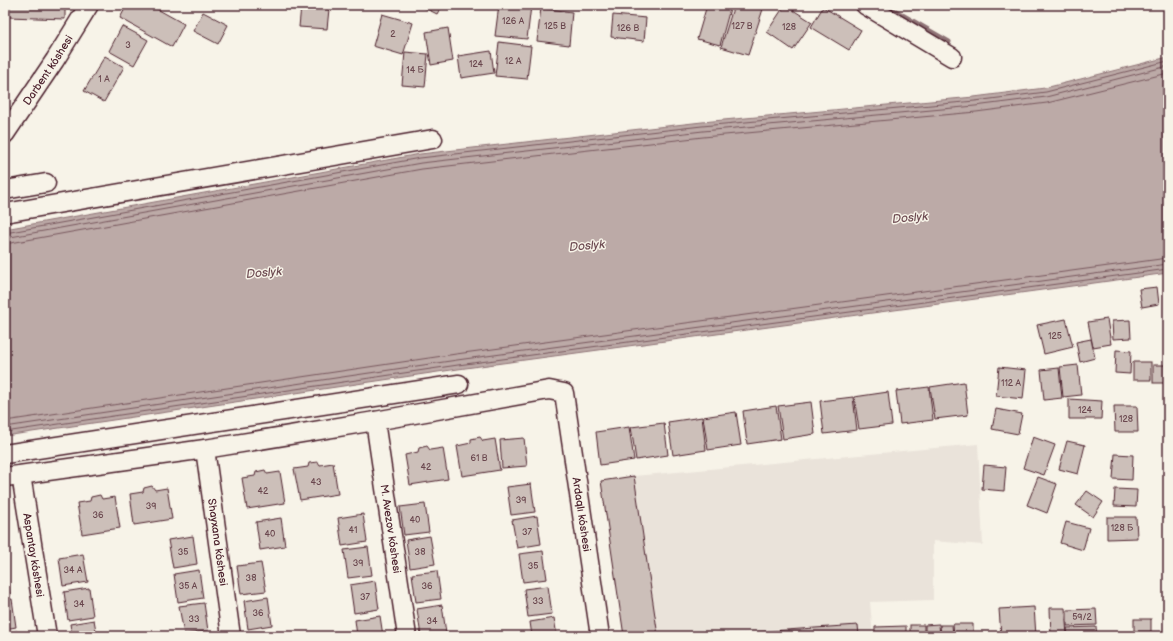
<svg xmlns="http://www.w3.org/2000/svg" width="1173" height="641" font-family="'Balsamiq Sans',sans-serif">
  <style>
    .built { fill: #eae3da }
    .water { fill: #bcaaa7; stroke: #8e7275 }
    .lines { fill: none; stroke-linecap: round; stroke-linejoin: round }
    .shore { stroke: #78575d; stroke-width: 1 }
    .stream { stroke: #8e7275; stroke-width: 5 }
    .building { fill: #ccbfb9; stroke: #4a1f2b }
    .street-casing { stroke: #4a1f2b; stroke-width: 21 }
    .street { stroke: #f7f3e8; stroke-width: 18 }
    .labels { text-anchor: middle; dominant-baseline: central; stroke-width: 3; stroke-linejoin: round; paint-order: stroke }
    .number-label { font-size: 9px; fill: #6a474e }
    .street-label { font-size: 11px; fill: #4a1f2b; stroke: #f7f3e8 }
    .water-label { font-size: 12px; font-style: italic; fill: #6c4950; stroke: #f7f3e8 }
  </style>
  <rect width="100%" height="100%" fill="#f7f3e8"/>
  <filter id="ink" filterUnits="userSpaceOnUse"><feTurbulence type="fractalNoise" baseFrequency=".025" numOctaves="2"/><feDisplacementMap in="SourceGraphic" scale="8" xChannelSelector="R" yChannelSelector="G"/><feConvolveMatrix kernelMatrix="1 2 1 2 8 2 1 2 1" color-interpolation-filters="sRGB"/></filter>
  <g filter="url(#ink)">
    <polygon class="built" points="978,444 983,545 933,541 933,600 870,602 873,636 759,636 758,632 728,634 728,636 624,636 601,481 634,476"/>
    <polygon class="water" points="1168,57 1168,273 458,369 5,436 5,229 420,154 702,122 974,97 1045,88"/>
    <g class="lines">
      <g class="shore">
        <polyline points="5,233 420,158 702,126 975,101 1046,92 1168,61"/>
        <polyline points="5,238 421,163 703,131 975,106 1046,97 1168,66"/>
        <polyline points="5,244 422,169 703,137 976,112 1047,103 1168,73"/>
        <polyline points="5,421 456,354 1168,258"/>
        <polyline points="5,427 457,360 1168,264"/>
        <polyline points="5,432 458,365 1168,269"/>
      </g>
      <polyline class="stream" points="885,5 949,42"/>
    </g>
    <g class="building">
      <polygon points="8,5 65,5 65,19 8,17"/>
      <polygon points="127,5 150,5 184,24 172,47 120,18"/>
      <polygon points="419,5 442,5 437,14"/>
      <polygon points="499,5 531,6 527,39 495,36"/>
      <polygon points="636,5 650,5 649,8"/>
      <polygon points="707,5 731,5 720,45 697,39"/>
      <polygon points="734,5 764,6 748,55 721,47"/>
      <polygon points="785,5 812,22 793,50 767,32"/>
      <polygon points="301,6 329,9 327,29 299,27"/>
      <polygon points="823,7 861,30 849,50 811,27"/>
      <polygon points="541,8 572,12 569,45 537,41"/>
      <polygon points="203,12 228,25 218,44 193,31"/>
      <polygon points="382,14 413,23 403,55 373,46"/>
      <polygon points="613,15 646,18 644,41 611,37"/>
      <polygon points="122,26 148,40 134,65 109,51"/>
      <polygon points="448,28 453,61 431,65 426,32"/>
      <polygon points="499,42 531,46 527,79 495,76"/>
      <polygon points="491,51 494,73 461,78 458,56"/>
      <polygon points="405,52 428,54 425,87 402,85"/>
      <polygon points="105,56 124,67 104,102 84,91"/>
      <polygon points="1157,287 1159,304 1142,307 1139,289"/>
      <polygon points="1066,319 1073,347 1044,354 1037,325"/>
      <polygon points="1107,319 1111,344 1093,347 1088,322"/>
      <polygon points="1130,320 1131,338 1113,339 1112,321"/>
      <polygon points="1168,320 1168,335 1164,321"/>
      <polygon points="1091,339 1095,358 1080,362 1076,342"/>
      <polygon points="1116,350 1131,351 1130,374 1115,373"/>
      <rect x="1133" y="362" width="18" height="18"/>
      <polygon points="1078,365 1081,395 1063,397 1060,367"/>
      <rect x="1153" y="365" width="15" height="18"/>
      <polygon points="999,367 1026,370 1023,399 996,396"/>
      <polygon points="1059,368 1062,398 1044,400 1041,370"/>
      <polygon points="964,382 968,415 935,419 930,387"/>
      <polygon points="929,387 933,420 900,424 896,391"/>
      <polygon points="888,392 892,425 859,429 854,397"/>
      <polygon points="853,397 857,430 824,434 820,401"/>
      <polygon points="1069,399 1102,401 1101,419 1069,419"/>
      <polygon points="811,402 815,434 783,439 778,406"/>
      <polygon points="776,406 781,439 747,444 743,411"/>
      <polygon points="1114,406 1137,406 1138,432 1115,432"/>
      <polygon points="996,409 1022,414 1018,434 992,429"/>
      <polygon points="736,412 741,445 708,450 703,417"/>
      <polygon points="702,417 706,450 673,455 668,422"/>
      <polygon points="664,423 668,455 636,460 631,427"/>
      <polygon points="629,427 634,460 600,465 596,432"/>
      <polygon points="480,437 483,441 495,439 500,470 462,476 457,446 471,443 471,439"/>
      <polygon points="1033,437 1055,445 1044,475 1023,468"/>
      <polygon points="524,438 527,466 502,468 500,440"/>
      <polygon points="1067,441 1085,445 1078,474 1059,469"/>
      <polygon points="427,446 430,450 443,448 448,479 410,485 405,455 418,452 419,448"/>
      <polygon points="1115,454 1133,455 1132,480 1113,479"/>
      <polygon points="318,462 320,465 333,463 338,494 300,500 294,469 308,467 309,463"/>
      <polygon points="984,465 1006,467 1004,491 982,489"/>
      <polygon points="265,470 267,474 280,472 285,503 247,509 242,478 255,476 256,472"/>
      <polygon points="634,476 658,636 624,636 601,481"/>
      <polygon points="1038,477 1057,484 1047,513 1027,505"/>
      <polygon points="531,484 535,512 511,515 507,487"/>
      <polygon points="152,486 155,490 167,488 172,519 134,525 130,494 143,492 144,488"/>
      <polygon points="1115,489 1137,490 1136,507 1114,506"/>
      <polygon points="1087,491 1103,502 1093,517 1076,505"/>
      <polygon points="100,495 102,499 115,497 120,528 82,534 77,503 90,501 91,497"/>
      <polygon points="425,504 429,532 404,535 400,507"/>
      <polygon points="363,514 367,542 342,546 338,518"/>
      <polygon points="537,516 541,544 517,548 512,520"/>
      <polygon points="1107,517 1136,517 1137,538 1107,539"/>
      <polygon points="281,518 285,546 260,550 256,522"/>
      <polygon points="1066,522 1089,528 1083,550 1060,543"/>
      <polygon points="193,536 197,564 173,568 168,540"/>
      <polygon points="430,536 435,564 410,568 406,540"/>
      <polygon points="368,547 372,575 348,578 344,550"/>
      <polygon points="543,551 547,579 523,582 519,554"/>
      <polygon points="83,554 88,582 63,586 59,558"/>
      <polygon points="261,563 266,591 241,594 237,566"/>
      <polygon points="5,567 10,595 5,596"/>
      <polygon points="199,570 203,598 178,602 174,574"/>
      <polygon points="437,571 441,599 416,602 412,574"/>
      <polygon points="375,581 379,609 354,613 350,585"/>
      <polygon points="548,586 552,614 528,617 524,589"/>
      <polygon points="89,588 93,616 68,620 64,592"/>
      <polygon points="268,597 272,625 248,629 244,601"/>
      <polygon points="12,599 16,627 5,629 5,600"/>
      <polygon points="204,603 208,631 184,634 179,606"/>
      <polygon points="442,605 446,633 421,636 417,609"/>
      <polygon points="1034,607 1036,636 1001,636 999,609"/>
      <polygon points="1050,608 1065,608 1067,636 1051,636"/>
      <polygon points="1096,609 1097,625 1067,626 1067,610"/>
      <polygon points="380,616 383,636 357,636 355,620"/>
      <polygon points="554,618 557,636 532,636 530,622"/>
      <rect x="1134" y="619" width="17" height="13"/>
      <polygon points="94,620 97,636 72,636 70,624"/>
      <polygon points="939,624 940,636 925,636 925,625"/>
      <polygon points="953,624 973,624 973,636 954,636"/>
      <polygon points="858,625 859,636 759,636 758,632"/>
      <rect x="910" y="625" width="14" height="11"/>
      <polygon points="940,625 952,625 953,636 941,636"/>
      <polygon points="906,626 906,636 875,636 875,627"/>
      <polygon points="1096,627 1097,636 1068,636 1067,628"/>
      <polygon points="17,631 17,636 5,636 5,633"/>
      <polygon points="273,632 273,636 248,636"/>
      <polygon points="728,634 728,636 708,636 708,635"/>
    </g>
    <g class="lines">
      <defs>
        <g id="street">
          <polyline points="865,5 952,57"/>
          <path id="s1" d="M5,134L55,60L89,5"/>
          <polyline points="5,190 46,183"/>
          <polyline points="5,213 433,139"/>
          <path id="s2" d="M375,421L407,636"/>
          <path id="s3" d="M205,449L231,636"/>
          <polyline points="5,454 459,384"/>
          <path id="s4" d="M21,475L47,636"/>
          <path id="s5" d="M5,477L205,449L375,421L549,390L564,393L600,636"/>
        </g>
      </defs>
      <use href="#street" class="street-casing"/>
      <use href="#street" class="street"/>
    </g>
  </g>
  <g class="labels">
    <g class="number-label">
      <text x="513" y="21">126 А</text>
      <text x="555" y="26">125 В</text>
      <text x="742" y="26">127 В</text>
      <text x="789" y="27">128</text>
      <text x="628" y="28">126 В</text>
      <text x="393" y="34">2</text>
      <text x="128" y="45">3</text>
      <text x="513" y="61">12 А</text>
      <text x="476" y="64">124</text>
      <text x="415" y="70">14 Б</text>
      <text x="104" y="79">1 А</text>
      <text x="1055" y="336">125</text>
      <text x="1011" y="383">112 А</text>
      <text x="1085" y="410">124</text>
      <text x="1126" y="419">128</text>
      <text x="479" y="458">61 В</text>
      <text x="426" y="467">42</text>
      <text x="316" y="482">43</text>
      <text x="263" y="491">42</text>
      <text x="521" y="500">39</text>
      <text x="151" y="506">39</text>
      <text x="98" y="515">36</text>
      <text x="415" y="520">40</text>
      <text x="1122" y="528">128 Б</text>
      <text x="353" y="530">41</text>
      <text x="527" y="532">37</text>
      <text x="270" y="534">40</text>
      <text x="183" y="552">35</text>
      <text x="420" y="552">38</text>
      <text x="358" y="563">39</text>
      <text x="533" y="566">35</text>
      <text x="73" y="570">34 А</text>
      <text x="251" y="578">38</text>
      <text x="188" y="586">35 А</text>
      <text x="427" y="586">36</text>
      <text x="365" y="597">37</text>
      <text x="538" y="601">33</text>
      <text x="79" y="604">34</text>
      <text x="258" y="613">36</text>
      <text x="1082" y="617">59/2</text>
      <text x="194" y="619">33</text>
      <text x="432" y="621">34</text>
    </g>
    <g class="street-label">
      <text stroke="none"><textPath href="#s1" startOffset="77">Darbent kóshesi</textPath></text>
      <text stroke="none"><textPath href="#s5" startOffset="689">Ardaqlı kóshesi</textPath></text>
      <text stroke="none"><textPath href="#s2" startOffset="109">M. Avezov kóshesi</textPath></text>
      <text stroke="none"><textPath href="#s3" startOffset="94">Shayxana kóshesi</textPath></text>
      <text stroke="none"><textPath href="#s4" startOffset="81">Aspantay kóshesi</textPath></text>
    </g>
    <g class="water-label">
      <text transform="translate(910 218) rotate(-5)">Doslyk</text>
      <text transform="translate(587 246) rotate(-5)">Doslyk</text>
      <text transform="translate(264 273) rotate(-5)">Doslyk</text>
    </g>
  </g>
  <rect width="1173" height="641" fill="none" stroke="#f7f3e8" stroke-width="20"/>
  <rect x="10" y="10" width="1153" height="621" fill="none" stroke="#4a1f2b" stroke-width="1.5" filter="url(#ink)"/>
</svg>
